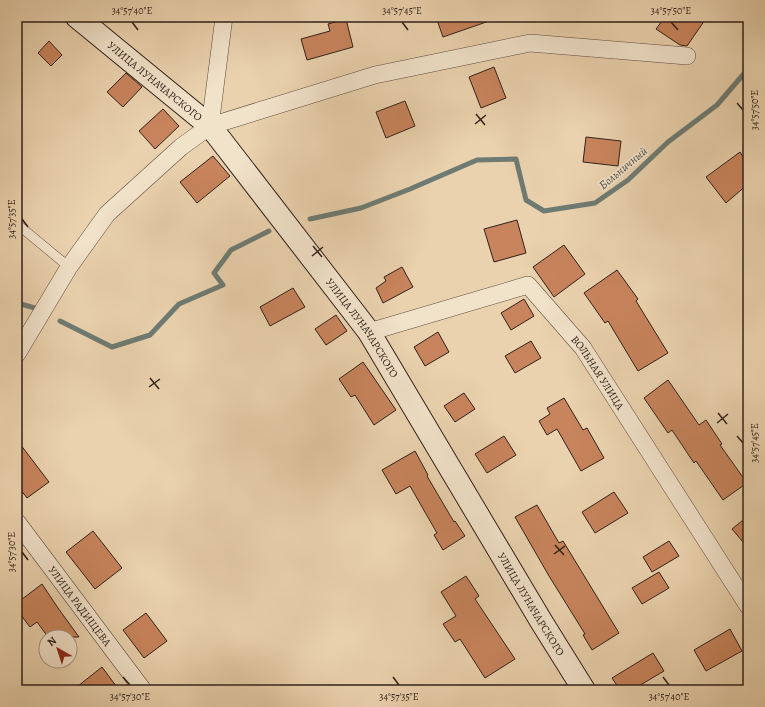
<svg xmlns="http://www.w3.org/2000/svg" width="765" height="707" font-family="Alegreya,serif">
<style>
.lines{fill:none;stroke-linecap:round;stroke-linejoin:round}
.stream{stroke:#6e7b73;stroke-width:5}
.building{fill:#c8845c;stroke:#30201a}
.lane-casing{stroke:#5e4c3f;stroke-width:10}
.street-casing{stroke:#5e4c3f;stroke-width:18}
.secondary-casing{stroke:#30201a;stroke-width:24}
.lane{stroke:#f1e2ca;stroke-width:9}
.street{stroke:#f1e2ca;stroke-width:17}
.secondary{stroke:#f1e2ca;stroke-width:22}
.ticks{fill:none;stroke:#30201a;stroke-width:1.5}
.labels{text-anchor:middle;stroke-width:3;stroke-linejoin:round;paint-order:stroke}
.street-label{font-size:11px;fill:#30201a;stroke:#f1e2ca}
.water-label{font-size:12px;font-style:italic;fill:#4f4d46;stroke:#f1e2ca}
.neatline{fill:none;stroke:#30201a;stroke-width:1.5}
.ticks-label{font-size:10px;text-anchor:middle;fill:#30201a}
</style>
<rect width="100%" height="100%" fill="#ead2ae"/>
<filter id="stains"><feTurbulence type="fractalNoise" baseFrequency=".005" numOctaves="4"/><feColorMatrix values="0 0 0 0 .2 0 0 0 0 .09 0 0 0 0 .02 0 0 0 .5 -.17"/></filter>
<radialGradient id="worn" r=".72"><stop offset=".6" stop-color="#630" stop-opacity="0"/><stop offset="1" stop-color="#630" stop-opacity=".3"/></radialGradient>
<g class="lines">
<!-- stream -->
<path class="stream" d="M310,219L361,208L410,189L477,160L516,159L526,200L544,211L595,203L628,180L668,142L717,105L748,69
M17,303L35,308
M60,321L112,347L150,335L179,304L223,285L214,273L231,250L269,231"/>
</g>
<!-- building -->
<path class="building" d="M436,17H495V19L443,37Z
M665,17H707L687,46L680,45L656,29Z
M346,19L353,47L307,60L301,39L330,31L328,24Z
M49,41L62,55L51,66L38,53Z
M494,67L506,98L481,108L469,77Z
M126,73L142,87L123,107L107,92Z
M405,101L415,126L386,138L376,112Z
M163,109L179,126L155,149L139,131Z
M586,137L621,141L618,166L583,162Z
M740,152L748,165V184L726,203L706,177Z
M213,156L230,176L197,203L180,182Z
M517,220L526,253L494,262L484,229Z
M564,245L585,274L554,297L533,267Z
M402,267L413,287L383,303L376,288L386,281L384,277Z
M617,270L638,299L636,301L668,353L638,371L608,321L605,323L584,293Z
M293,288L305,307L270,326L260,307Z
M524,299L534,316L511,330L501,313Z
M336,315L347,331L326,345L315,329Z
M438,332L449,352L425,366L414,347Z
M531,341L541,358L515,373L505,356Z
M363,362L396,410L374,425L355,395L351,397L339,379Z
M668,380L699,425L706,420L722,444L720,445L747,483L723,500L696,461L694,463L672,430L668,433L644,398Z
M464,393L475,409L455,422L444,406Z
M564,398L583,430L587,428L604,458L581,471L557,429L547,435L539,421L550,414L547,408Z
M504,436L516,455L487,473L475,454Z
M17,440L49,482L27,498L17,485Z
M415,451L428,475L427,476L454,522L455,521L465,536L443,550L434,535L437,533L410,486L396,494L382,470Z
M614,492L628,513L595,533L582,512Z
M537,505L559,543L563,541L619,633L592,650L583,635L585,634L549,576L515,517Z
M748,516V548L732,529Z
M93,531L122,568L95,589L66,552Z
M669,541L679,556L652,572L643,557Z
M659,572L669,588L642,604L632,588Z
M466,576L479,596L475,599L515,659L485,678L460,639L455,642L443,624L456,616L441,592Z
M42,584L58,608L79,637H48L37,622L30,627L17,610V603Z
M146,613L167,641L144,658L123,630Z
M730,629L742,651L706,671L694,650Z
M653,653L664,671L632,690H620L612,678Z
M102,667L119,690H73Z"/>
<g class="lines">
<!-- lane casing -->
<g class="lane-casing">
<path id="lane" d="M17,224L69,267"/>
</g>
<!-- street casing -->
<g class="street-casing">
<g id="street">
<path d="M210,126L224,17"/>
<path id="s1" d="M369,332L528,285L583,348L748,606"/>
<path d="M17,354L69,267L107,214L181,147L210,126L375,75L530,43L687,56"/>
<path id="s2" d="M17,522L143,690"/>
</g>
</g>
<!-- secondary casing -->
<g class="secondary-casing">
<g id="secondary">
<path id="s3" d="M77,17L210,126L369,332L541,621L584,690"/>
</g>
</g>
<!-- lane -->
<use href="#lane" class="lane"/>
<!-- street -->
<use href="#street" class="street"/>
<!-- secondary -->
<use href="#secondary" class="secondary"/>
</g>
<!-- ticks -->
<path class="ticks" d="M132,22L138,30M402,22L408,30M671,22L678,30M737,103L743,110M476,114L485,125M475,124L486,115M22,219L28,227M313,246L322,257M312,256L323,247M150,378L159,389M149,387L160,379M718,413L727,424M717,423L728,414M737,436L743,443M555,545L564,555M22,552L28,560M554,554L565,546M123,677L130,685M393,677L399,685M663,677L669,685"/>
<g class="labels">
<!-- street labels -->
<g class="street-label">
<text dy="4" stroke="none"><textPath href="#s3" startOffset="101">УЛИЦА ЛУНАЧАРСКОГО</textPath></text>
<text dy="4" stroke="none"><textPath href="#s3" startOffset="425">УЛИЦА ЛУНАЧАРСКОГО</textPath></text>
<text dy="4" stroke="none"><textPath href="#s1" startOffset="278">ВОЛЬНАЯ УЛИЦА</textPath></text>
<text dy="4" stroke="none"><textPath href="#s3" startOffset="749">УЛИЦА ЛУНАЧАРСКОГО</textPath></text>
<text dy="4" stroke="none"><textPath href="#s2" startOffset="105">УЛИЦА РАДИЩЕВА</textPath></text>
</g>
<!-- water labels -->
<g class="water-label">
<text transform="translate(623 168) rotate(-40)" y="4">Больничный</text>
</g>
</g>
<!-- margin -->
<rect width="765" height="707" fill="none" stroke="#ead2ae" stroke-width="44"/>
<!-- north arrow -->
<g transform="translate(58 649) rotate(321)"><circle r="19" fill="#f1e2ca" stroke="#a49484"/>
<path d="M0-3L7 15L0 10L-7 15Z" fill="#8f2418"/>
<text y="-6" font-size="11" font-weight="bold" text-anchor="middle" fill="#30201a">N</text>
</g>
<rect x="22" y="22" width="721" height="663" class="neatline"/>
<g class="ticks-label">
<text x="132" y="14">34°57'40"E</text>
<text x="402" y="14">34°57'45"E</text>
<text x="671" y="14">34°57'50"E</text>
<text transform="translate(754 110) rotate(-90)" y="4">34°57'50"E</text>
<text transform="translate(11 219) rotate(-90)" y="4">34°57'35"E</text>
<text transform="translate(754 443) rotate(-90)" y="4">34°57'45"E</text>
<text transform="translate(11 552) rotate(-90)" y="4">34°57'30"E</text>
<text x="130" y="700">34°57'30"E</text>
<text x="399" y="700">34°57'35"E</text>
<text x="669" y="700">34°57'40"E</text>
</g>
<rect width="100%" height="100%" filter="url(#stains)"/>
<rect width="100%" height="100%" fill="url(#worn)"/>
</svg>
